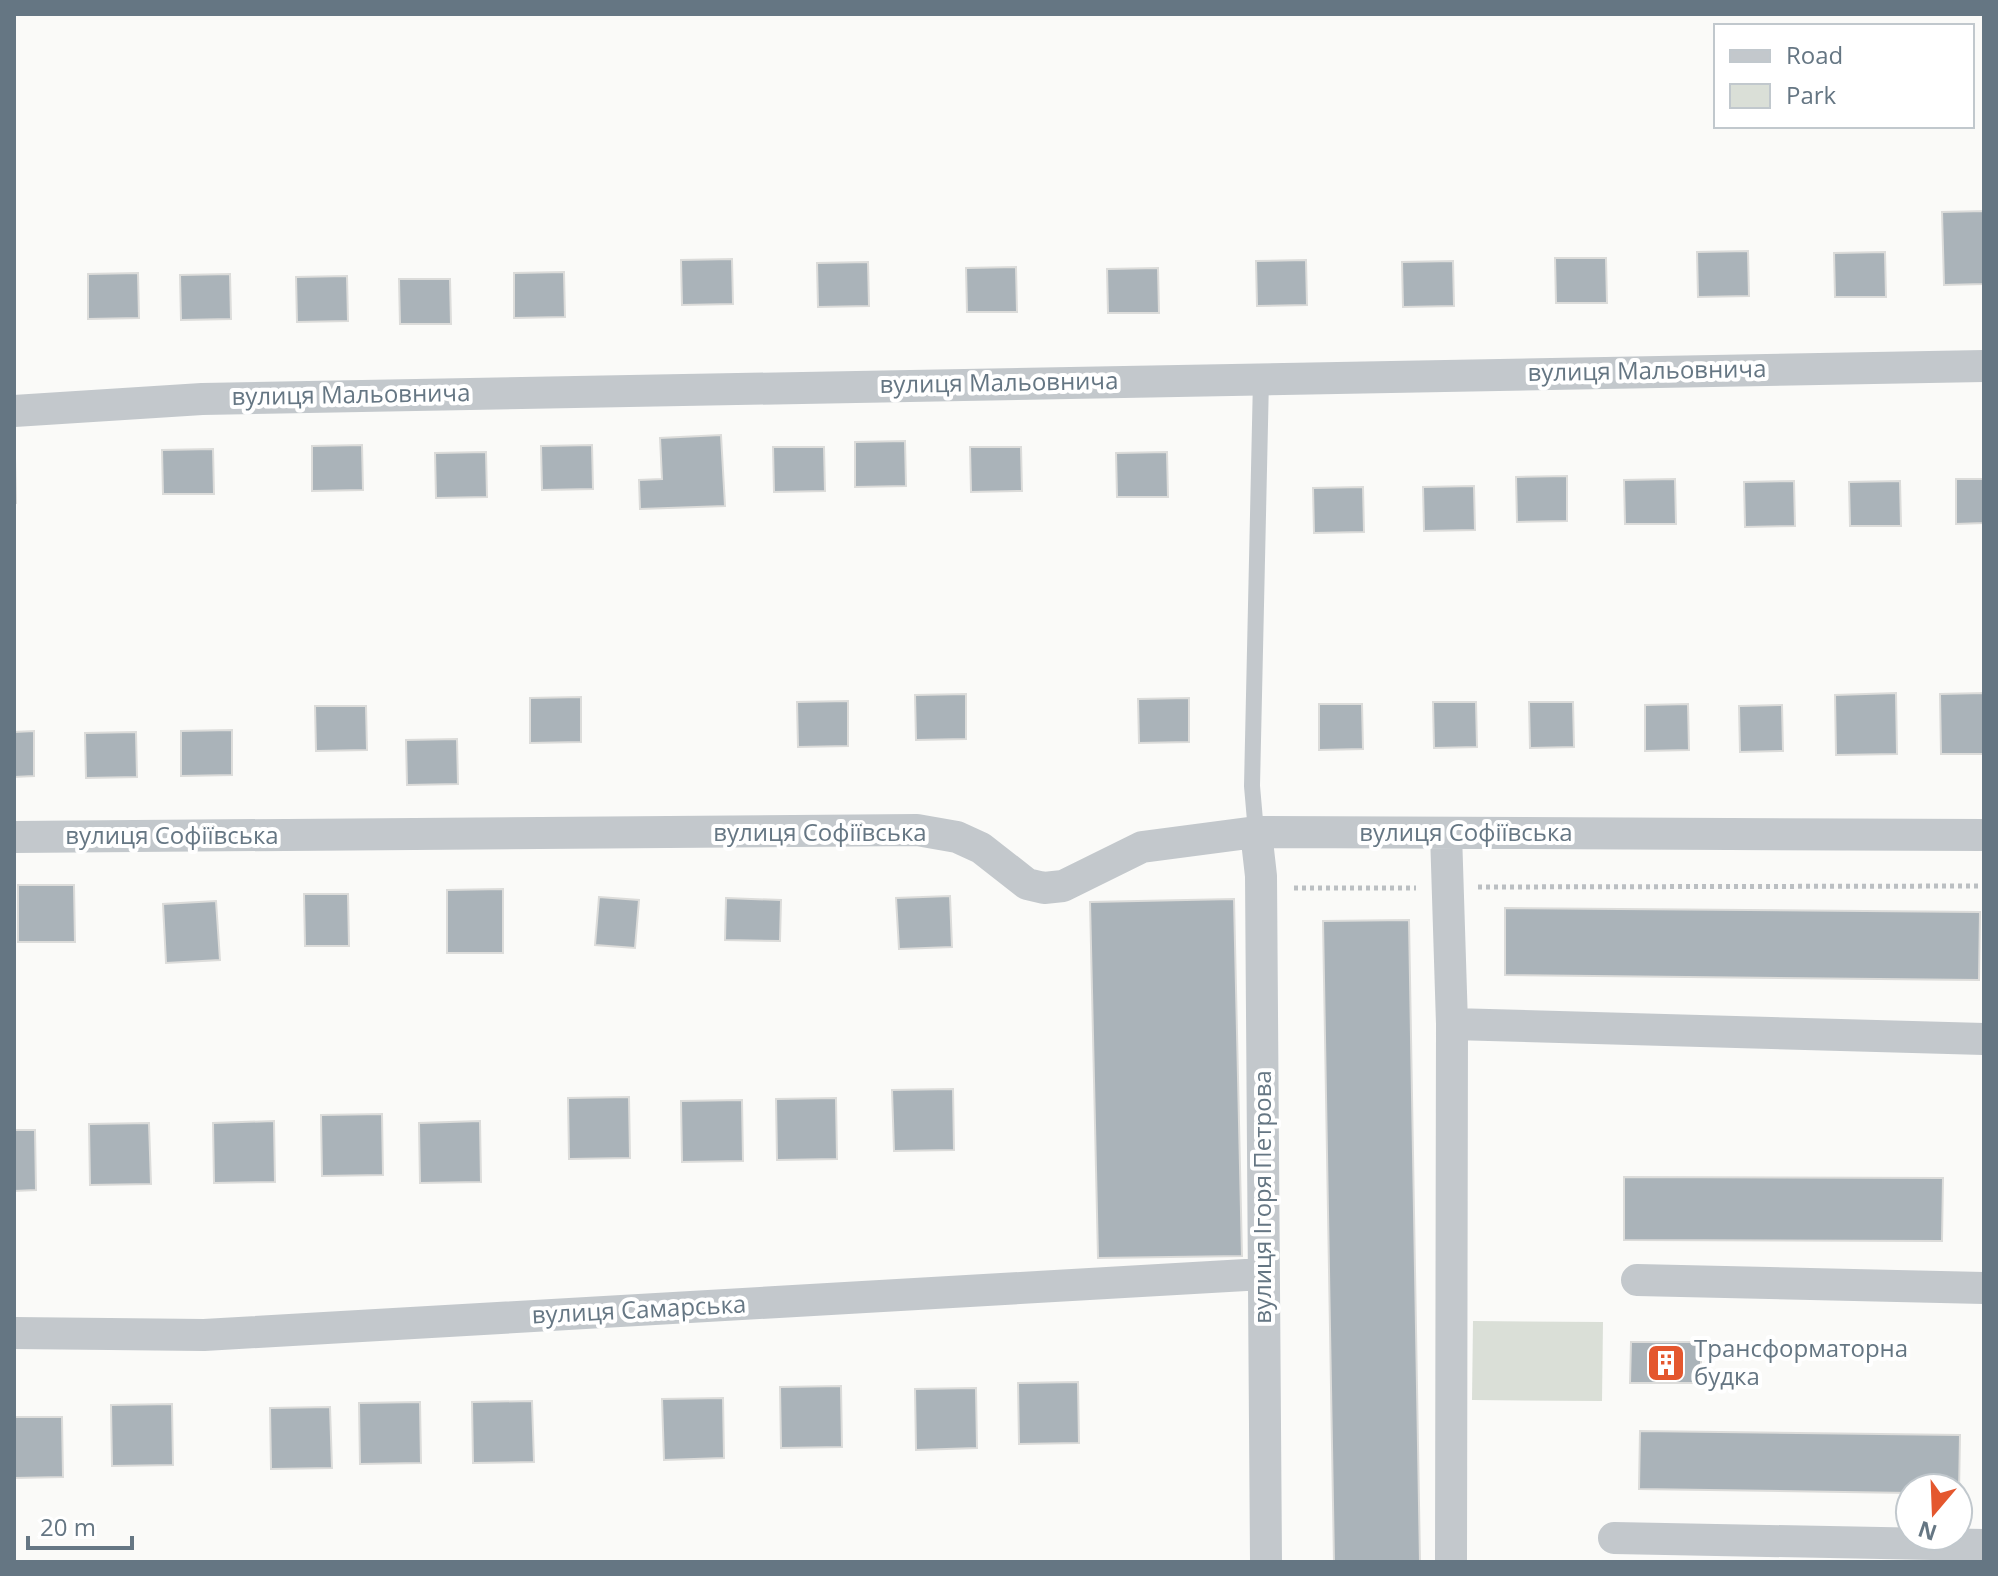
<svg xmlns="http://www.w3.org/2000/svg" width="1998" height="1576" font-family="'Open Sans',sans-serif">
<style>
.green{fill:#dadfd7}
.building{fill:#aab3b9;stroke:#dcdcda;stroke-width:2}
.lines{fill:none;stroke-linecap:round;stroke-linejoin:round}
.path{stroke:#bbbfc2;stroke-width:5;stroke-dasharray:4 4;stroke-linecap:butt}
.service{stroke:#c3c8cc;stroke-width:16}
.minor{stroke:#c3c8cc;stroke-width:32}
.labels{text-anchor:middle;stroke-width:8;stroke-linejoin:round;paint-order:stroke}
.street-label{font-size:24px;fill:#657683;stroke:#fff}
.poi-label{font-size:24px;fill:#657683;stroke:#fff;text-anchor:start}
</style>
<rect width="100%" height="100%" fill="#fafaf8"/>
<!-- green -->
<path class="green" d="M1473,1321L1603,1322L1602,1401L1472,1400Z"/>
<!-- building -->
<path class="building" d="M1984,211V284L1944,285L1942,212Z
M1748,251L1749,296L1698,297L1697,252Z
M1885,252L1886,297H1835L1834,253Z
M1555,258H1606L1607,303H1556Z
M732,259L733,304L682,305L681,260Z
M1306,260L1307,305L1257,306L1256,261Z
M1453,261L1454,306L1403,307L1402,262Z
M868,262L869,306L818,307L817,263Z
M1016,267L1017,312H967L966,268Z
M1158,268L1159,313H1108L1107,269Z
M564,272L565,317L514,318V273Z
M138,273L139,318L88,319V274Z
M230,274L231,319L181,320L180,275Z
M347,276L348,321L297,322L296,277Z
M399,279H450L451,324H400Z
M721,435L725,506L640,509L639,480L662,479L660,438Z
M905,441L906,486L855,487V442Z
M362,445L363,490L312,491V446Z
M592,445L593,489L542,490L541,446Z
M773,447H824L825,491L774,492Z
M970,447H1021L1022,491L971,492Z
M213,449L214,494H163L162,450Z
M486,452L487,497L436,498L435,453Z
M1167,452L1168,497H1117L1116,453Z
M14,458H15L16,503H14Z
M1567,476V521L1517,522L1516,477Z
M1675,479L1676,524H1625L1624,480Z
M1956,479H1984V523L1956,524Z
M1794,481L1795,526L1745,527L1744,482Z
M1900,481L1901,526H1850L1849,482Z
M1474,486L1475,530L1424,531L1423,487Z
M1363,487L1364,532L1314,533L1313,488Z
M1896,693L1897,754L1836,755L1835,695Z
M1984,693V754H1941L1940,694Z
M966,694V739L916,740L915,695Z
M581,697V742L530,743V698Z
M1189,698V742L1139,743L1138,699Z
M848,701V746L798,747L797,702Z
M1433,702H1476L1477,747L1434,748Z
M1529,702H1573L1574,747L1530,748Z
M1319,704H1362L1363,749L1319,750Z
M1688,704L1689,750L1645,751V705Z
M1782,705L1783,751L1740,752L1739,706Z
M315,706H366L367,750L316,751Z
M232,730V775L181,776V731Z
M34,731V776L14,777V732Z
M136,732L137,777L86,778L85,733Z
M457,739L458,784L407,785L406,740Z
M18,885H74L75,942H18Z
M503,889V953H447V890Z
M304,894H348L349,946H305Z
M950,896L952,947L899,949L896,898Z
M599,897L639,900L635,948L595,945Z
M726,898L781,900L780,941L725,940Z
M1234,899L1242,1256L1098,1258L1090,902Z
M216,901L220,960L166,963L163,904Z
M1505,908L1980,912L1979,980L1505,975Z
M1409,920L1420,1562H1334L1323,921Z
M953,1089L954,1150L894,1151L892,1090Z
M629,1097L630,1158L569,1159L568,1098Z
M836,1098L837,1159L777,1160L776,1099Z
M742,1100L743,1161L682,1162L681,1101Z
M382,1114L383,1175L322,1176L321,1115Z
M274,1121L275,1182L214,1183L213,1123Z
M480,1121L481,1182L420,1183L419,1123Z
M149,1123L151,1184L90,1185L89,1124Z
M14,1130H35L36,1190L14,1191Z
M1624,1177L1943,1178L1942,1241L1624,1240Z
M1631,1342H1701V1383H1630Z
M1078,1382L1079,1443L1019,1444L1018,1383Z
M841,1386L842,1447L781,1448L780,1387Z
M976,1388L977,1448L916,1450L915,1389Z
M723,1398L724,1458L664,1460L662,1399Z
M532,1401L534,1462L473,1463L472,1402Z
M420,1402L421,1463L360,1464L359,1403Z
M172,1404L173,1465L112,1466L111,1405Z
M330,1407L332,1468L271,1469L270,1408Z
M14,1417H62L63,1477L14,1478Z
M1640,1431L1960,1435L1959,1493L1958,1488H1910V1493L1639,1489Z"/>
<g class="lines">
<!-- path -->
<path class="path" d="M1478,887L1984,886
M1294,888H1416"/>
<!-- service -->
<path class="service" d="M1256,832L1252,786L1261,379"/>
<!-- minor -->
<path class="minor" d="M14,411L202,399L1984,366
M1256,832L1261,876L1266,1562
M1446,833L1452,1024
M14,837L917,830L957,837L981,848L1027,884L1044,888L1063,886L1142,847L1256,832L1984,835
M1637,1280L1984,1288
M14,1333L204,1335L1263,1274
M1614,1538L1984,1545
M1451,1562L1452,1024L1984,1039"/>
</g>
<!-- icons -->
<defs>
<g id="building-square" transform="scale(2)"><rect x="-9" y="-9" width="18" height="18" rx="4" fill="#e4572e" stroke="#fff"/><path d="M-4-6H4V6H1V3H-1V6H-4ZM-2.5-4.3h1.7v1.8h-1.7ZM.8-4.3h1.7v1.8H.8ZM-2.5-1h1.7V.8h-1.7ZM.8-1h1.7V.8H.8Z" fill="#fff"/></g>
</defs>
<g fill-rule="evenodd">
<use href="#building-square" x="1666" y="1363"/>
</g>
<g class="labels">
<!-- street labels -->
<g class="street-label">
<text transform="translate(1647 371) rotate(-1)" y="8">вулиця Мальовнича</text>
<text transform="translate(999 383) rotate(-1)" y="8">вулиця Мальовнича</text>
<text transform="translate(351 395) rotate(-1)" y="8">вулиця Мальовнича</text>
<text x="820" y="841">вулиця Софіївська</text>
<text x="1466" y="841">вулиця Софіївська</text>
<text x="172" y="844">вулиця Софіївська</text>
<text transform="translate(1263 1197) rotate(-90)" y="8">вулиця Ігоря Петрова</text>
<text transform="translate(639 1310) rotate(-3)" y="8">вулиця Самарська</text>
</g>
<!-- poi labels -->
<g class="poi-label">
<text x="1694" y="1357">Трансформаторна<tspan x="1694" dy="28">будка</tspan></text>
</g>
</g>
<!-- border -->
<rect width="1998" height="1576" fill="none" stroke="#657683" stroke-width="32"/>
<!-- legend -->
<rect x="1714" y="24" width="260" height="104" fill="#ffffff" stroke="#c1c8cd" stroke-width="2"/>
<rect x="1730" y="50" width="40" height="12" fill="#c3c8cc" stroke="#c1c8cd" stroke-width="2"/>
<text x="1786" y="64" font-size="24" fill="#657683">Road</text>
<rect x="1730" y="84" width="40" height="24" fill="#dadfd7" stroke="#c1c8cd" stroke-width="2"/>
<text x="1786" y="104" font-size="24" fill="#657683">Park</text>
<!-- north arrow -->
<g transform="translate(1934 1512) rotate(199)"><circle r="38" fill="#ffffff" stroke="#c1c8cd" stroke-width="2"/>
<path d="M0-6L14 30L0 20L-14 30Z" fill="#e4572e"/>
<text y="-12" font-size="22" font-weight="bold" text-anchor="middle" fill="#657683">N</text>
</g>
<!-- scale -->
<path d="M28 1536v12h104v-12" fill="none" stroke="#657683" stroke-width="4"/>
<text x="40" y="1536" font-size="24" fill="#657683" stroke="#ffffff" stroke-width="6" paint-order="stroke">20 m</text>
</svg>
